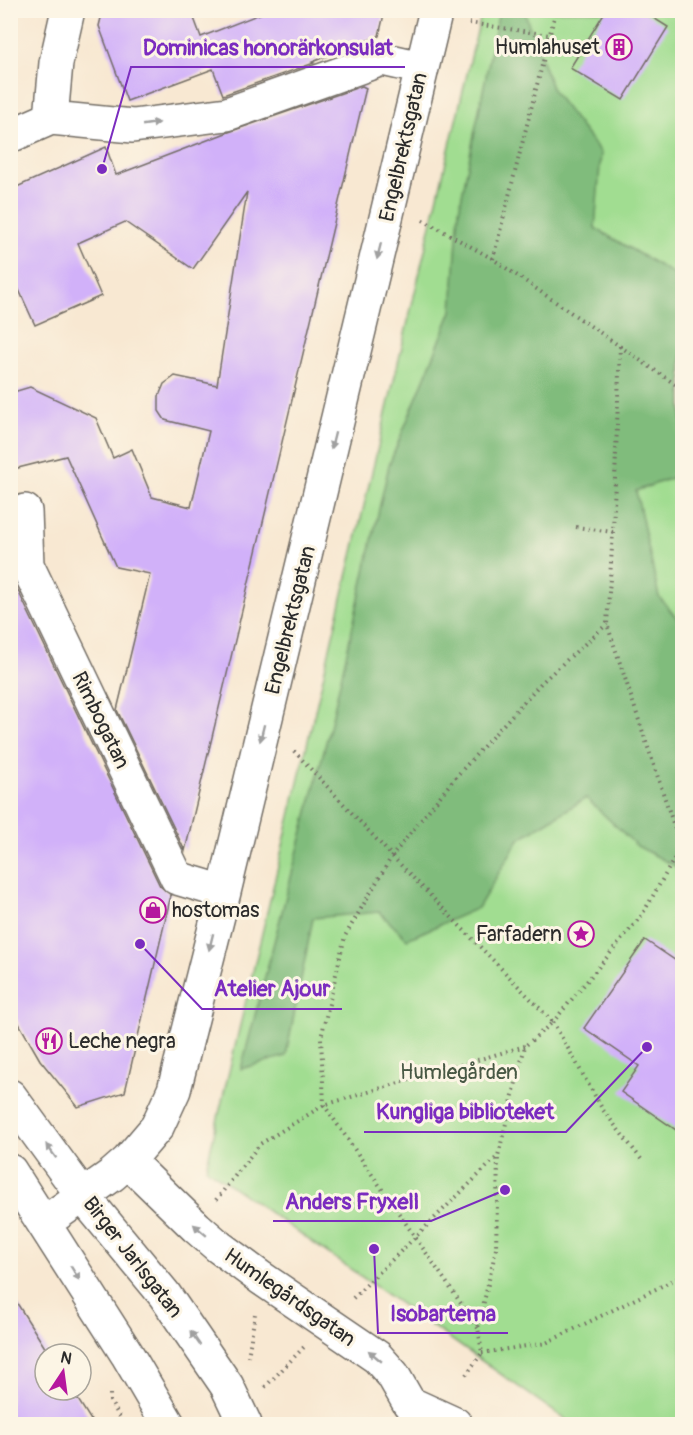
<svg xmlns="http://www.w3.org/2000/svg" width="693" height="1435" font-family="Pangolin,sans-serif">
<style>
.green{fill:#a1dd91;stroke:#66845e;stroke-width:1.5}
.forest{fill:#80bc7b;stroke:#567453;stroke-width:1.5}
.building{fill:#d1b1f9}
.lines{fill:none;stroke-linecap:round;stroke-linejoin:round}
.minor-casing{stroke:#736d65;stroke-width:36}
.path{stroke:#736d65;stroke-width:4;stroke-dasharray:1.5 4.5;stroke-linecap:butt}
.minor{stroke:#fff;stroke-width:33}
.oneway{fill:#a0a0a0}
.labels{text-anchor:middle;stroke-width:6;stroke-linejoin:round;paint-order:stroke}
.poi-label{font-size:21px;fill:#2b2b2b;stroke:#fcf5e5;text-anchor:end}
.street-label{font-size:21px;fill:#2b2b2b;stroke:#fcf5e5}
.park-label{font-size:21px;fill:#485844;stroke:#fcf5e5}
.leader{fill:none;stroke:#7b2cbf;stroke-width:2}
.callout-dot{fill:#7b2cbf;stroke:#fcf5e5;stroke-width:2}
.callout-label{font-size:22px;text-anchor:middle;font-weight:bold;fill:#7b2cbf;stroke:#fcf5e5;stroke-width:6;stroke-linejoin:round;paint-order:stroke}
</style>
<rect width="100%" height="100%" fill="#fcf5e5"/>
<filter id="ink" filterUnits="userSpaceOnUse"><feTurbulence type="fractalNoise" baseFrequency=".0167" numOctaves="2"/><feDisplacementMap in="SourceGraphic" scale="12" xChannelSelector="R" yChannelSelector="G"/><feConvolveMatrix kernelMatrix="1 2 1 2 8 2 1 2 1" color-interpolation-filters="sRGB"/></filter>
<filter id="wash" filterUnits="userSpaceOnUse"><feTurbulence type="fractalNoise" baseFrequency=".008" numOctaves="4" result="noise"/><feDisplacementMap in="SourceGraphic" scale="24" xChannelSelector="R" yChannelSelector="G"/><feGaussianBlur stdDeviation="1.35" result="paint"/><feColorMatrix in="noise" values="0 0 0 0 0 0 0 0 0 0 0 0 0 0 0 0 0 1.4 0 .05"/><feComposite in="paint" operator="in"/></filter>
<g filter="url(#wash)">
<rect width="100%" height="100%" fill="#f8e8d2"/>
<!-- green -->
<path class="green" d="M482,11H682V1424H572L206,1168Z"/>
<!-- forest -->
<path class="forest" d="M499,11H524L553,91L601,153L595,228L682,279V487L674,477L636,491L659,597L682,624V870L637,846L586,798L519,839L478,908L407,939L379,912L313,918L286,1056L241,1069L330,727L389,465L452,311L459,210Z"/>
<g id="blocks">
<!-- building -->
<path class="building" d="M103,10H191L201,37L270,10H385L379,36L312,62L314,63L223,95L213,69L127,101L99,26Z
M606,10H641L668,27L623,100L570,68Z
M362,86L366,88L185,851L117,710L150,574L116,567L66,456L10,470V393L30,387L96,418L113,458L132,449L152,497L191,507L209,431L165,420L159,411V396L164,384L175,376L217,385L247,192L193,269L125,222L78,243L101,296L35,325L10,270V190L106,147L116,175L226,133Z
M10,574L160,886L171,895L125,1092L78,1107L40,1060L14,1015L10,1005Z
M645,940L682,965V1134L621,1092L639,1066L584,1028Z
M10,1292L49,1354H45V1390H72L94,1425H10Z"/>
</g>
</g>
<g filter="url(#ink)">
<use href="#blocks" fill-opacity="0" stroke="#736d65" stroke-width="1.5"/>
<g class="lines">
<!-- minor casing -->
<g class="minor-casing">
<path id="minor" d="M51,118L133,126L227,114L382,59L422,68
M10,136L51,118L56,63L68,10
M25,511L27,565L177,878L224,892
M10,1096L83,1196L164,1294L227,1386L245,1424
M128,1161L196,1227L219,1247L261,1278L377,1357L393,1375L409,1403L455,1424
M10,1171L127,1354L168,1424
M44,1223L112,1175L128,1161L157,1127L174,1090L224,892L436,10"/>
</g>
<!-- path -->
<path class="path" d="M469,23L549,35
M423,220L493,259L682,389
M493,259L556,10
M620,346L613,532L607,624L681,847H682
M576,527L613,532
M294,751L392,856L553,1022L525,1046L498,1156L496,1249L478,1328L482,1353L466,1375
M641,1159L603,1110L553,1022L642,915L681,847
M216,1200L260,1144L324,1105L525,1046
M353,1298L497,1157
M478,1328L324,1105L321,1038L345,936L392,856L454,779L541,683L607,624
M482,1353L546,1343L682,1276
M248,1357L255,1314
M265,1387L304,1347
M110,1394V1401L124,1424"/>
<!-- minor -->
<use href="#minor" class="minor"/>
</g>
<!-- one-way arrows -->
<defs><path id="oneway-solid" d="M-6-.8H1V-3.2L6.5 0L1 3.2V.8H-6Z" transform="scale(1.5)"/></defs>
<g class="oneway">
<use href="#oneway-solid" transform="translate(151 124) rotate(-8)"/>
<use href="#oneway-solid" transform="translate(379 251) rotate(104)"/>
<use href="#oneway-solid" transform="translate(333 441) rotate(104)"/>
<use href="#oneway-solid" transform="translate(262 733) rotate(104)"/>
<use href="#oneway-solid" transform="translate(211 942) rotate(104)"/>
<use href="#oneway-solid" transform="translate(51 1151) rotate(-126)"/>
<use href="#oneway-solid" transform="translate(200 1230) rotate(-139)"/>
<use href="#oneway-solid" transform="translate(75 1273) rotate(58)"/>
<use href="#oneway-solid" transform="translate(195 1338) rotate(-125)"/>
<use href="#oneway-solid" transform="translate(375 1356) rotate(-140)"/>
</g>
</g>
<!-- icons -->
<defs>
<g id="building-ring" transform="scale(1.35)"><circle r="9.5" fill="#fcf5e5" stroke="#b5179e" stroke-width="1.5"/><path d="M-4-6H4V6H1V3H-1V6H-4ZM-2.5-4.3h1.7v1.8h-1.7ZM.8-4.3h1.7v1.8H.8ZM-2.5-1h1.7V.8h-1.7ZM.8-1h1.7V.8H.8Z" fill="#b5179e"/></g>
<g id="shop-ring" transform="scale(1.35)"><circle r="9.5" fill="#fcf5e5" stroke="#b5179e" stroke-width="1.5"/><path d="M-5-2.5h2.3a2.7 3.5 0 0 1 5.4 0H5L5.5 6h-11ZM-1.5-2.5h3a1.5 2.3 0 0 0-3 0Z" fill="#b5179e"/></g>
<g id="sight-ring" transform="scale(1.35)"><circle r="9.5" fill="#fcf5e5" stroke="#b5179e" stroke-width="1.5"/><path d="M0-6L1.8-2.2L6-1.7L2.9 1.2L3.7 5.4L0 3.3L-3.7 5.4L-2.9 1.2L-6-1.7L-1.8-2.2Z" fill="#b5179e"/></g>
<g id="restaurant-ring" transform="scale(1.35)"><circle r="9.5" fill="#fcf5e5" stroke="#b5179e" stroke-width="1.5"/><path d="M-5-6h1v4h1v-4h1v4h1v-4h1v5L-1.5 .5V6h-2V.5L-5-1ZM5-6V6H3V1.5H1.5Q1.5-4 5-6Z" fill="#b5179e"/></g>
</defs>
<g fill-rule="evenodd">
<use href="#building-ring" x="619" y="47"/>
<use href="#shop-ring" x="153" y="910"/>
<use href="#sight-ring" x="581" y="934"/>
<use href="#restaurant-ring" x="49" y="1041"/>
</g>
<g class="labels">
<!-- poi labels -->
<g class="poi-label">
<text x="600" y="54">Humlahuset</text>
<text x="172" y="917" text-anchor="start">hostomas</text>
<text x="562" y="941">Farfadern</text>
<text x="68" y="1048" text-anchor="start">Leche negra</text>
</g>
<!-- street labels -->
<g class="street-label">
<text transform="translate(403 147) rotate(-77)" y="7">Engelbrektsgatan</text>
<text transform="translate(290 620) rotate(-76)" y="7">Engelbrektsgatan</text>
<text transform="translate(101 720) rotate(64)" y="7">Rimbogatan</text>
<text transform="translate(133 1257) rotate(52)" y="7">Birger Jarlsgatan</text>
<text transform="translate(290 1297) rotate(35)" y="7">Humlegårdsgatan</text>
</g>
<!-- park labels -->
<g class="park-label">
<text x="459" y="1079">Humlegården</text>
</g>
</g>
<!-- callouts -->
<path class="leader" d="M102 169L131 67H405M140 944L202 1009H342M647 1047L566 1132H364M505 1190L431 1221H273M374 1249L378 1333H508"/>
<g class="callout-dot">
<circle cx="102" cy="169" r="6"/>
<circle cx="140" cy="944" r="6"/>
<circle cx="647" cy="1047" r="6"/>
<circle cx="505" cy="1190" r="6"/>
<circle cx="374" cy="1249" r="6"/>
</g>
<g class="callout-label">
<text x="268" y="55">Dominicas honorärkonsulat</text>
<text x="272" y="996">Atelier Ajour</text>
<text x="465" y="1119">Kungliga biblioteket</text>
<text x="352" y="1209">Anders Fryxell</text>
<text x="443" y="1321">Isobartema</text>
</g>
<!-- margin -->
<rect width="693" height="1435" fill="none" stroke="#fcf5e5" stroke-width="36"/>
<!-- north arrow -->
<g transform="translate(63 1372) rotate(13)"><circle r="28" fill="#fcf5e5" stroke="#a8a49b" stroke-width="1.5"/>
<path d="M0-4.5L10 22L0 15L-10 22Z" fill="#b5179e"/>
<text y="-9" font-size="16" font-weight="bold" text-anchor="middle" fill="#2b2b2b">N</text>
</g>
</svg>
